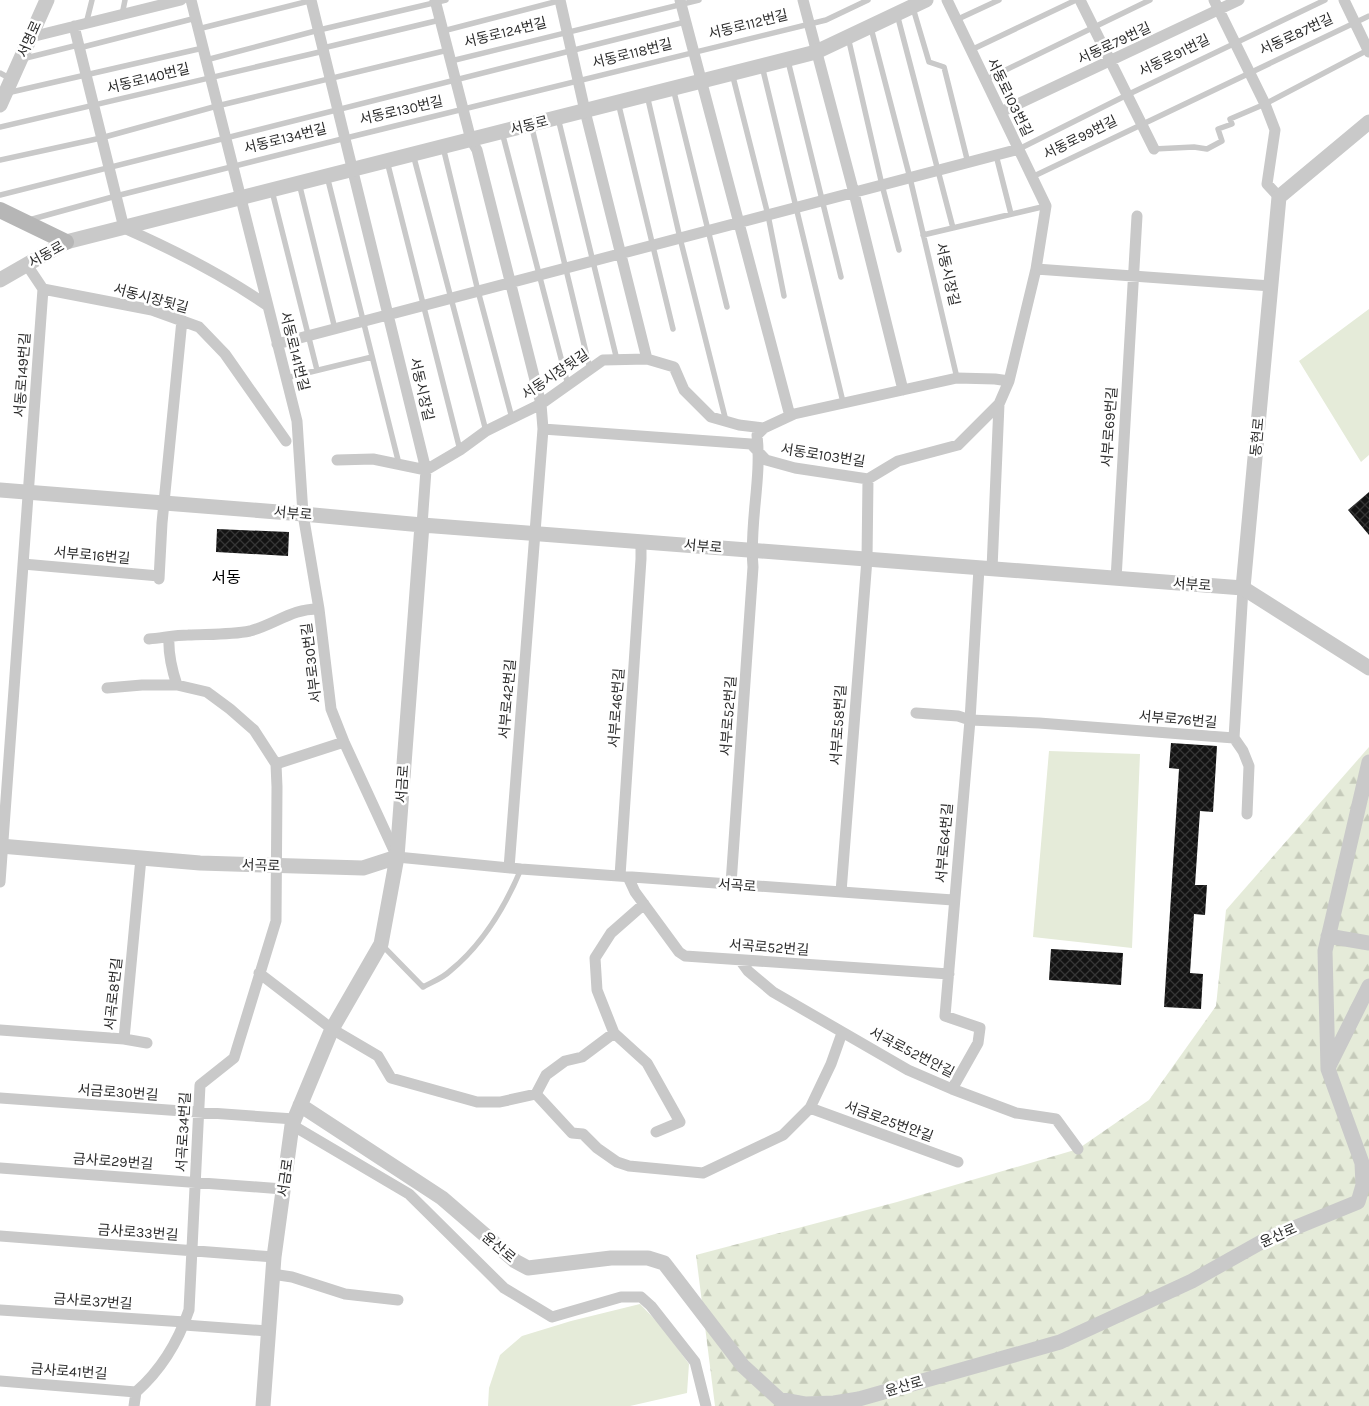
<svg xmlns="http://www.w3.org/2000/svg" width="1369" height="1406" font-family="Karla,'Noto Sans KR',sans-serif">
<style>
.grass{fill:#e5ebd9}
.forest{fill:url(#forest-firs)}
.building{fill:url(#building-cross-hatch)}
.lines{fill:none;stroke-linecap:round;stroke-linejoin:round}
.service{stroke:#c9c9c9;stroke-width:5.5}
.minor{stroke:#c9c9c9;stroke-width:11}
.tertiary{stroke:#c9c9c9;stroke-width:15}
.secondary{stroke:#b6b6b6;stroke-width:16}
.labels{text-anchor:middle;stroke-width:5;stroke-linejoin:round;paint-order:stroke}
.street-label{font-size:14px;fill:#2c2c2c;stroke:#fff}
.quarter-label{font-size:16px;fill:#000;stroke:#fff}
</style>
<defs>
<pattern id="forest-firs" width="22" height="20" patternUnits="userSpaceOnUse" patternTransform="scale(1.25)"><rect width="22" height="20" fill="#e5ebd9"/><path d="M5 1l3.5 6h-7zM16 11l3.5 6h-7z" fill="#c5caba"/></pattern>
<pattern id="building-cross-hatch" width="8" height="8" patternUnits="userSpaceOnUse" patternTransform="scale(1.25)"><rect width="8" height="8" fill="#131313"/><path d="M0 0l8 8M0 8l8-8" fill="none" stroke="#363636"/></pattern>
</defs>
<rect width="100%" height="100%" fill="#fff"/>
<!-- grass -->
<path class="grass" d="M1369,309V455L1361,462L1299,361Z
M1049,751L1140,754L1132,948L1033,937Z
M640,1304L663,1328L689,1364L687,1393L630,1406H488L489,1388L500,1355L522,1336L571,1321Z"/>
<!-- forest -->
<path class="forest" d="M1369,747V1406H715L696,1255L897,1202L1078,1149L1149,1100L1216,1006L1226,910Z"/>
<!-- building -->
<path class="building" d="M1369,492V535L1348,510Z
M217,529L289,532L288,556L216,552Z
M1171,743L1217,746L1213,812L1200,811L1195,885H1207L1205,915L1194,914L1190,973L1203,974L1201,1009L1164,1007L1179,769L1169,768Z
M1051,949L1123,953L1121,985L1049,980Z"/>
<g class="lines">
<!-- service -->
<path class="service" d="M913,8L929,62L944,67L968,163
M897,14L953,228
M122,15L125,0
M956,20L999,0
M86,24L92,0
M871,28L910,178L957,378
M198,29L313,0
M443,31L562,0
M848,37L882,185L899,250
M79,48L196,18
M323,48L440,20
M971,50L1076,0
M22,59L78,45
M206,60L319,30L446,0
M451,61L699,0
M788,61L841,277
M762,66L843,402
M0,73L11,79
M732,73L768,215L784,296
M985,80L1150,0
M673,88L727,307
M7,93L203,48
M647,95L680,238L726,421
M618,102L673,329
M558,118L617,360
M531,124L590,369
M0,127L324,51
M502,132L568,385
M443,147L478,291L512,418
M1019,149L1127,95L1325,0
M1154,149L1194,147L1207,149L1222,141L1218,129L1232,124L1230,119L1265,104L1368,50
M413,154L486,431
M996,155L1011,214
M0,160L101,138L217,106L448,50
M387,161L460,450
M327,176L399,464
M1032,177L1369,16
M299,183L335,329
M272,191L317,370
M0,195L685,22
M29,220L116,196L346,138L826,20L868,0
M923,235L1046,206
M286,378L372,357
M381,944L423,987C432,982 443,978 450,971C482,945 505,907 521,869"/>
<!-- minor -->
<path class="minor" d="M191,0L297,421L303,514L319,609L331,709L344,742L397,857L521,869L953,900
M311,0L426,470L422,525
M435,0L471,140L477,150L541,404L543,429L509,868
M560,0L585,111L647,359
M680,0L790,416
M803,0L854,193L903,390
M1080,0L1154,149
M1214,0L1265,104L1275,130L1267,184L1279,197
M1344,0L1369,52
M74,26L124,228C174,250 222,274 268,306
M31,37L181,0
M1001,112L1239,0
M1036,269L1271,286
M43,289L152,310L199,327L225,354L286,441
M277,344L1019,149
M543,429L751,444L766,460L795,468L868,479L898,461L958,445L999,404L1009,381L1036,269L1046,206L947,0
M337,460L373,459L426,470L460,450L486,431L541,404L603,360L647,359L674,367L684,390L711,417L739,425L764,428L794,414L957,378L995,379L1009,381
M23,564L159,576
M992,569L999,404
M159,579L162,523L182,320
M1116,579L1137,216
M169,637C168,653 172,670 177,685
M149,639C162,638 175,635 188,635C208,634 230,635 250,631C274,625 293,608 319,609
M107,688L142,685H177L207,692L230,709L254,730L276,764L277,787L276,921L234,1058L200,1085L189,1310C178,1342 161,1370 136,1392L134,1406
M916,713L958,716L970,720L1039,723L1234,738
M1234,738L1243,588
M1234,738L1243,751L1249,766L1247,814
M276,764L344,742
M620,876L641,559V541
M628,877L635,892L679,952L685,956L949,974
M0,882L43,289L27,265
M731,884L753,567C749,523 762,479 757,435L764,428
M841,892L867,559L868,479
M740,960L748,971L773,992L908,1070L952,1089L1016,1113L1056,1119L1078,1149
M259,973L332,1029L378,1056L391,1078L477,1102H500L536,1094L546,1075L565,1061L582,1057L614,1033L647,1063L680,1122L656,1132
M0,1030L124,1039L141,858
M614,1033L597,990L595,958L611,933L644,904
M124,1039L147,1043
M952,1089L978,1043L980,1028L945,1016L970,720L979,568
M536,1094L572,1133L583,1134L597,1148L617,1162L629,1166L703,1173L783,1135L810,1108L831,1064L842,1033
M0,1098L294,1119
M810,1108L958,1162
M292,1125L409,1194L504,1288L552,1317L621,1297H641L651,1306L695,1362L706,1406
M0,1168L283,1189
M0,1236L274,1257
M272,1274L292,1277L345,1294L398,1300
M0,1310L185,1322
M184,1325L268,1331
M0,1381L136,1392"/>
<!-- tertiary -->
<path class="tertiary" d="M0,105L47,0
M0,280L66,242L816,52L926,0
M0,490L303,514L422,525L1243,588L1369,668
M1243,588L1279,197L1369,122
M0,846L200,863L363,868L397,857
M1328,936L1369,943
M1329,1066L1369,986
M300,1105L442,1198L515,1261L528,1268L611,1258H648L664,1263L743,1366L779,1399L806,1404L834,1403L859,1399L1060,1342L1192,1281L1265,1240L1358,1202L1363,1185L1362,1163L1328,1069L1325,951L1369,762
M263,1406L274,1257L292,1125L332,1029L381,944L397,857L422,525"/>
<!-- secondary -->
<path class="secondary" d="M0,210L66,242"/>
</g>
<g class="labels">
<!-- street labels -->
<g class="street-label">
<text transform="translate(748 24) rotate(-14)" y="5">서동로112번길</text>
<text transform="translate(505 32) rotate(-14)" y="5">서동로124번길</text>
<text transform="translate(1296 34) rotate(-25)" y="5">서동로87번길</text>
<text transform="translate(29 39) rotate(-66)" y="5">서명로</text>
<text transform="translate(1114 43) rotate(-25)" y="5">서동로79번길</text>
<text transform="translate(632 53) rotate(-14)" y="5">서동로118번길</text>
<text transform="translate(1174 55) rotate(-26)" y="5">서동로91번길</text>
<text transform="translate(148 78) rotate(-14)" y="5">서동로140번길</text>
<text transform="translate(1010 97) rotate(64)" y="5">서동로103번길</text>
<text transform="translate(401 110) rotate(-13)" y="5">서동로130번길</text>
<text transform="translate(529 125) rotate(-14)" y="5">서동로</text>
<text transform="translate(1080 137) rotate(-26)" y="5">서동로99번길</text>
<text transform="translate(285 138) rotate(-14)" y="5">서동로134번길</text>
<text transform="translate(46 254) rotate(-29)" y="5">서동로</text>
<text transform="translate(948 274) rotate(77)" y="5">서동시장길</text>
<text transform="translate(151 298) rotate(15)" y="5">서동시장뒷길</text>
<text transform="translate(295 351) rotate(76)" y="5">서동로141번길</text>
<text transform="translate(555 374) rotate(-34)" y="5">서동시장뒷길</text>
<text transform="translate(22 375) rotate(-86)" y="5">서동로149번길</text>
<text transform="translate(422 389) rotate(77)" y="5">서동시장길</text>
<text transform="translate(1109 427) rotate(-86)" y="5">서부로69번길</text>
<text transform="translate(1257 437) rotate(-85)" y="5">동현로</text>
<text transform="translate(823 455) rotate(9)" y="5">서동로103번길</text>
<text transform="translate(293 513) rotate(5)" y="5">서부로</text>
<text transform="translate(703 546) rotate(5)" y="5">서부로</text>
<text transform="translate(92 555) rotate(5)" y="5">서부로16번길</text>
<text transform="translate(1192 584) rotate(4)" y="5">서부로</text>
<text transform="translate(311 663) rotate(-97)" y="5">서부로30번길</text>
<text transform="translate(507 699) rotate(-85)" y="5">서부로42번길</text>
<text transform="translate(616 708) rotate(-86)" y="5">서부로46번길</text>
<text transform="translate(728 716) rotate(-86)" y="5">서부로52번길</text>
<text transform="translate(1178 719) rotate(5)" y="5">서부로76번길</text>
<text transform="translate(838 725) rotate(-86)" y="5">서부로58번길</text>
<text transform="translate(402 784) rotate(-86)" y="5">서금로</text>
<text transform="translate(944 843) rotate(-85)" y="5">서부로64번길</text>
<text transform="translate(261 865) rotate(2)" y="5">서곡로</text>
<text transform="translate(737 885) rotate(4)" y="5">서곡로</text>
<text transform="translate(769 947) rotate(4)" y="5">서곡로52번길</text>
<text transform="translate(113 994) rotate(-84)" y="5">서곡로8번길</text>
<text transform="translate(912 1052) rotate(27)" y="5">서곡로52번안길</text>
<text transform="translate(118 1092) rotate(4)" y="5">서금로30번길</text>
<text transform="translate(889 1121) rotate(20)" y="5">서금로25번안길</text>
<text transform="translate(183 1132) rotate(-87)" y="5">서곡로34번길</text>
<text transform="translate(113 1161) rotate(4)" y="5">금사로29번길</text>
<text transform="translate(285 1178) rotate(-82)" y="5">서금로</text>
<text transform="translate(138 1232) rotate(4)" y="5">금사로33번길</text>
<text transform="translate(1278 1235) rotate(-24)" y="5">윤산로</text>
<text transform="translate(499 1247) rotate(40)" y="5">윤산로</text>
<text transform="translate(93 1301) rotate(4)" y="5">금사로37번길</text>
<text transform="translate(69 1371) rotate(4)" y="5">금사로41번길</text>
<text transform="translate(904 1386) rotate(-16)" y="5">윤산로</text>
</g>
<!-- quarter labels -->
<g class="quarter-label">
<text x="226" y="583">서동</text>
</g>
</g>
</svg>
